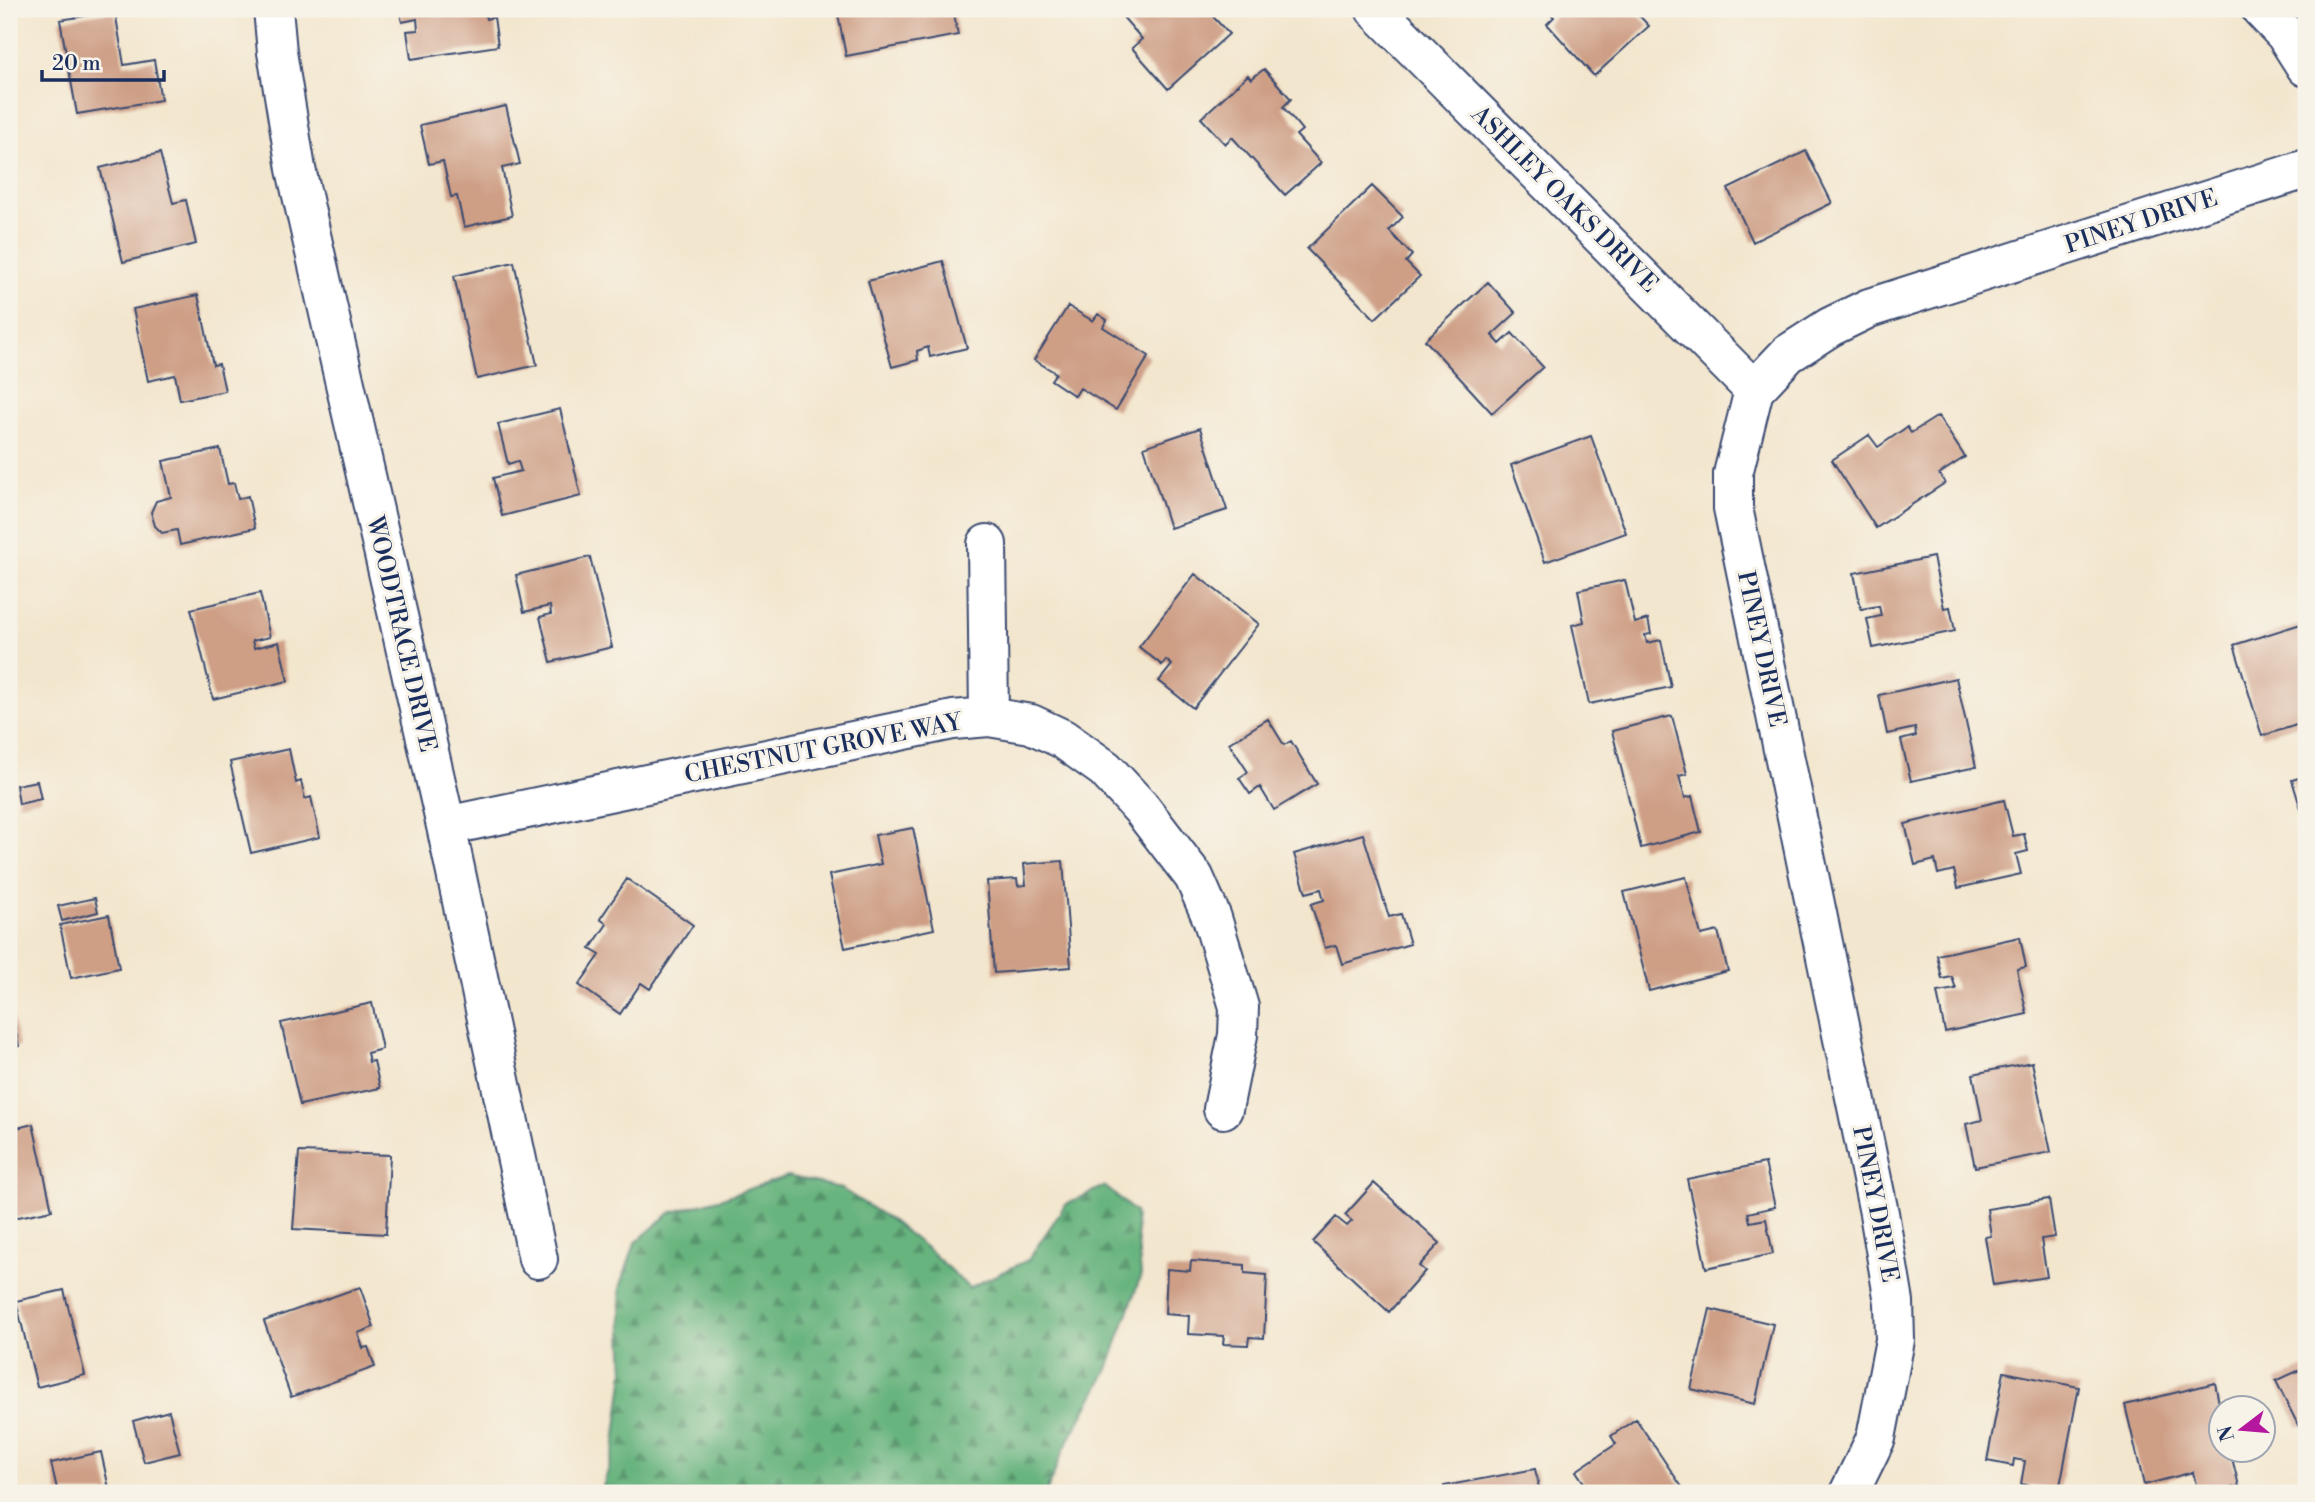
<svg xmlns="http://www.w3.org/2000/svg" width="2315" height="1502" font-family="'Libre Bodoni',serif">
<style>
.forest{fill:url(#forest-firs);stroke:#41726e;stroke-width:2}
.building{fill:#ce9e85}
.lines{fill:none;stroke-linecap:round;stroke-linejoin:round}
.minor-casing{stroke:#3b4a6f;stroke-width:42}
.minor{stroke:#fff;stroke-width:38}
.labels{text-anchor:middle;stroke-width:6;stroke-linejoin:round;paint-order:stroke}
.street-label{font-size:24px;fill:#1b2f5e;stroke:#f7f3e8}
</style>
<defs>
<pattern id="forest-firs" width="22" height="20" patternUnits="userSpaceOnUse" patternTransform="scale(1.75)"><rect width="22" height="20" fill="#67b47e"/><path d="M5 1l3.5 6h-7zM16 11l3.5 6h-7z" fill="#54936a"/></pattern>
</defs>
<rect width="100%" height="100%" fill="#f7f3e8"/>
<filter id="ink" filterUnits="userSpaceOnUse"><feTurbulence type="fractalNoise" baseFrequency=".0143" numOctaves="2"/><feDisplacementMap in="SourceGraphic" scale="14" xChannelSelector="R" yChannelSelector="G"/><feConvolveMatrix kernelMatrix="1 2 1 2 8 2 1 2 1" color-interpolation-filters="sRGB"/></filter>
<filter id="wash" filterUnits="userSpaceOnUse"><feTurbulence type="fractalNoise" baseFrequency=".00686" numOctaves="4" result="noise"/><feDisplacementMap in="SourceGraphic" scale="28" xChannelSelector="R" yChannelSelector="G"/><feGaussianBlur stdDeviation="1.57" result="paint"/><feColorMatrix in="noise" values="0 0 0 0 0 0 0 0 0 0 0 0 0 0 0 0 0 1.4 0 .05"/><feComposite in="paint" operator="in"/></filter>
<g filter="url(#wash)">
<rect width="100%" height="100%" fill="#f3e6ce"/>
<!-- forest -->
<path class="forest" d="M788,1176L840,1188L889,1219L930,1251L969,1288L1028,1260L1065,1205L1104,1186L1135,1212L1141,1275L1108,1369L1063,1451L1046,1493H601L614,1451L624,1372L620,1288L635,1243L670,1213L722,1198Z"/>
<g id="blocks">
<!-- building -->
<path class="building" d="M399,9H484L486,19L494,17L498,46L411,59L407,31L418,30L417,19L402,22Z
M837,9H953L958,35L846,56Z
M1116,9H1206L1229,34L1168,89L1132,48L1142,39Z
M1546,9H1633L1649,26L1594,76L1547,24L1554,17Z
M115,11L124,65L154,60L161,100L77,114L60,20Z
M1264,69L1291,99L1283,107L1302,130L1296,135L1321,163L1285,195L1232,137L1225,144L1201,118L1248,75L1251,79Z
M506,106L520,164L502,168L512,216L464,227L457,196L451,197L443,161L429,164L420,125Z
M1806,151L1832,203L1753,242L1728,189Z
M160,153L173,203L186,200L196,244L123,262L100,168Z
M1372,186L1403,217L1389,231L1412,255L1406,262L1420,276L1375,319L1307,249Z
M943,261L967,348L930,357L928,347L917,351L918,360L892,367L868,281Z
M514,262L537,365L477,379L454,276Z
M1488,282L1516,313L1492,335L1500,344L1512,333L1543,367L1492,413L1425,340Z
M198,295L213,365L219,364L225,391L180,400L175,375L148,381L133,309Z
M1068,306L1093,321L1098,314L1107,320L1103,327L1149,356L1116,410L1080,388L1075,396L1051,380L1056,373L1034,360Z
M560,409L581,496L502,516L493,478L521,471L518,461L508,464L498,424Z
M1938,416L1965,457L1939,474L1945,483L1876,528L1832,460L1869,435L1878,447L1907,427L1911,433Z
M1200,428L1227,510L1170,528L1144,447Z
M1591,436L1626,533L1545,562L1511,465Z
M220,449L228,484L234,483L238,499L248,496L255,528L180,545L177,530L162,533L155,526L151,512L156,501L171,497L163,461Z
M590,557L612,647L551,662L540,617L551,614L550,606L524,612L516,575Z
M1933,557L1944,608L1950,607L1955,631L1873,648L1867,619L1881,616L1879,606L1861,609L1854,573Z
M1195,574L1259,624L1193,708L1159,681L1172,665L1166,660L1162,665L1139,647Z
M1625,580L1635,623L1648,619L1651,634L1645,635L1647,643L1661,640L1671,687L1589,704L1572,625L1584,622L1578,590Z
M260,593L270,637L252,641L254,648L279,642L288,681L213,699L191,609Z
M2304,623L2306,630V695L2303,696L2306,707V722L2262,736L2234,645Z
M1956,678L1976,767L1911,781L1901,740L1916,736L1915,728L1887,734L1879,695Z
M1672,716L1687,774L1679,776L1685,798L1692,796L1701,832L1641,848L1612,731Z
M1268,719L1284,745L1291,741L1317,784L1274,810L1260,787L1250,794L1239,778L1248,772L1229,743Z
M289,749L296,783L301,781L305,799L311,797L320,837L251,853L230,762Z
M2306,776V826L2292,780Z
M37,781L41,799L19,804L16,785Z
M2004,800L2013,836L2024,834L2028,851L2016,854L2021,874L1958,888L1954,870L1938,874L1935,860L1915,865L1905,824Z
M913,828L934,929L845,948L829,875L881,864L875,835Z
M1363,834L1389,917L1401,914L1410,944L1342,964L1336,945L1325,948L1311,904L1324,900L1321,889L1306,893L1294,854Z
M1063,861L1071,967L994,973L987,881L1017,879L1018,886L1026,885L1024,864Z
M1686,877L1701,935L1718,931L1728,971L1649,991L1624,892Z
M627,879L693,925L650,989L641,983L620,1014L579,985L600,955L590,949L607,924L600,919Z
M95,898L98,912L62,921L58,906Z
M109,915L119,968L71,978L60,925Z
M2020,937L2026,967L2017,969L2027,1014L1945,1032L1937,992L1956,989L1952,977L1942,979L1937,955Z
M372,1003L382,1049L367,1053L369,1062L374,1061L380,1088L300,1105L281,1023Z
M10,1004L19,1046L9,1049V1005Z
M2032,1062L2051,1152L1975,1167L1966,1124L1982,1120L1973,1074Z
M33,1124L52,1210L9,1219V1130Z
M299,1152L390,1155L386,1234L293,1229Z
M1765,1163L1775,1207L1748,1213L1750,1222L1766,1219L1773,1254L1706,1268L1687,1179Z
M1374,1183L1440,1243L1419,1266L1425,1271L1389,1312L1313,1242L1336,1217L1347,1226L1352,1221L1345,1215Z
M2049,1199L2055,1237L2041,1239L2047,1277L1993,1285L1985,1237L1991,1236L1987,1209Z
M1191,1261L1245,1265V1273L1267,1275L1264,1338L1249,1337L1248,1345L1223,1344L1224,1336L1188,1334L1189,1316L1165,1314L1167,1269L1190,1271Z
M360,1287L374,1327L358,1333L363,1348L368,1347L375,1367L291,1397L264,1321Z
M64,1290L85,1375L37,1387L16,1301Z
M1710,1309L1773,1324L1755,1404L1691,1389Z
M2306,1367V1424L2299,1427L2276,1381Z
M2004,1372L2079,1387L2059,1491L2021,1484L2025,1461L2014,1459L2013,1466L1987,1461Z
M2215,1383L2220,1408V1450H2230L2239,1486L2212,1493H2198L2193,1472L2144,1485L2125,1405Z
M169,1411L180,1453L144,1462L133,1421Z
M1636,1419L1686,1493H1591L1576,1471L1616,1444L1611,1436Z
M101,1452L110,1493H58L51,1463Z
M1535,1469L1540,1493H1445L1444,1486Z"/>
</g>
</g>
<g filter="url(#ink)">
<use href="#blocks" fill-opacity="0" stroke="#3b4a6f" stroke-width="2"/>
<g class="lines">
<!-- minor casing -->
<g class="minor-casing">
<path id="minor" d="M273,9L277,52L296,169L446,826L538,1259
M1375,9L1754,390
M2261,9L2285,34L2306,67
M987,544L989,717
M446,826L953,720L989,717L1031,724L1063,739L1105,769L1141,808L1194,877L1212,918L1239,1007L1238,1035L1223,1109
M1849,1493L1876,1438L1895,1340L1894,1302L1879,1213L1733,508V474L1754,390L1788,354L1830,327L1869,308L2306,169"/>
</g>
<!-- minor -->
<use href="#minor" class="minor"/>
</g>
</g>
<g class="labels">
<!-- street labels -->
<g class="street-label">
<text transform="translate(1565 199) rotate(45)" y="8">ASHLEY OAKS DRIVE</text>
<text transform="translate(2141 221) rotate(-18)" y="8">PINEY DRIVE</text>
<text transform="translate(402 634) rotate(77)" y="8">WOODTRACE DRIVE</text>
<text transform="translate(1762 649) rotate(78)" y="8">PINEY DRIVE</text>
<text transform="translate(823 748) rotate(-11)" y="8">CHESTNUT GROVE WAY</text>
<text transform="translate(1876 1204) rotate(79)" y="8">PINEY DRIVE</text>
</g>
</g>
<!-- margin -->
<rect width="2315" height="1502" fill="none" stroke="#f7f3e8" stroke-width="35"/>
<!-- north arrow -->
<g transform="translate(2242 1429) rotate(254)"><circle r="33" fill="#f7f3e8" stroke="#9fa5b1" stroke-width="2"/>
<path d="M0-5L12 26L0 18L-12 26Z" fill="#b5179e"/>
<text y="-10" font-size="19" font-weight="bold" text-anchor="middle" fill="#1b2f5e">N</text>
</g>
<!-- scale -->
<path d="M42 70v10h122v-10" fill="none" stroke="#1b2f5e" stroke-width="3.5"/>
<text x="52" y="70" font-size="21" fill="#1b2f5e" stroke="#f7f3e8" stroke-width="5" paint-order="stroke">20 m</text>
</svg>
